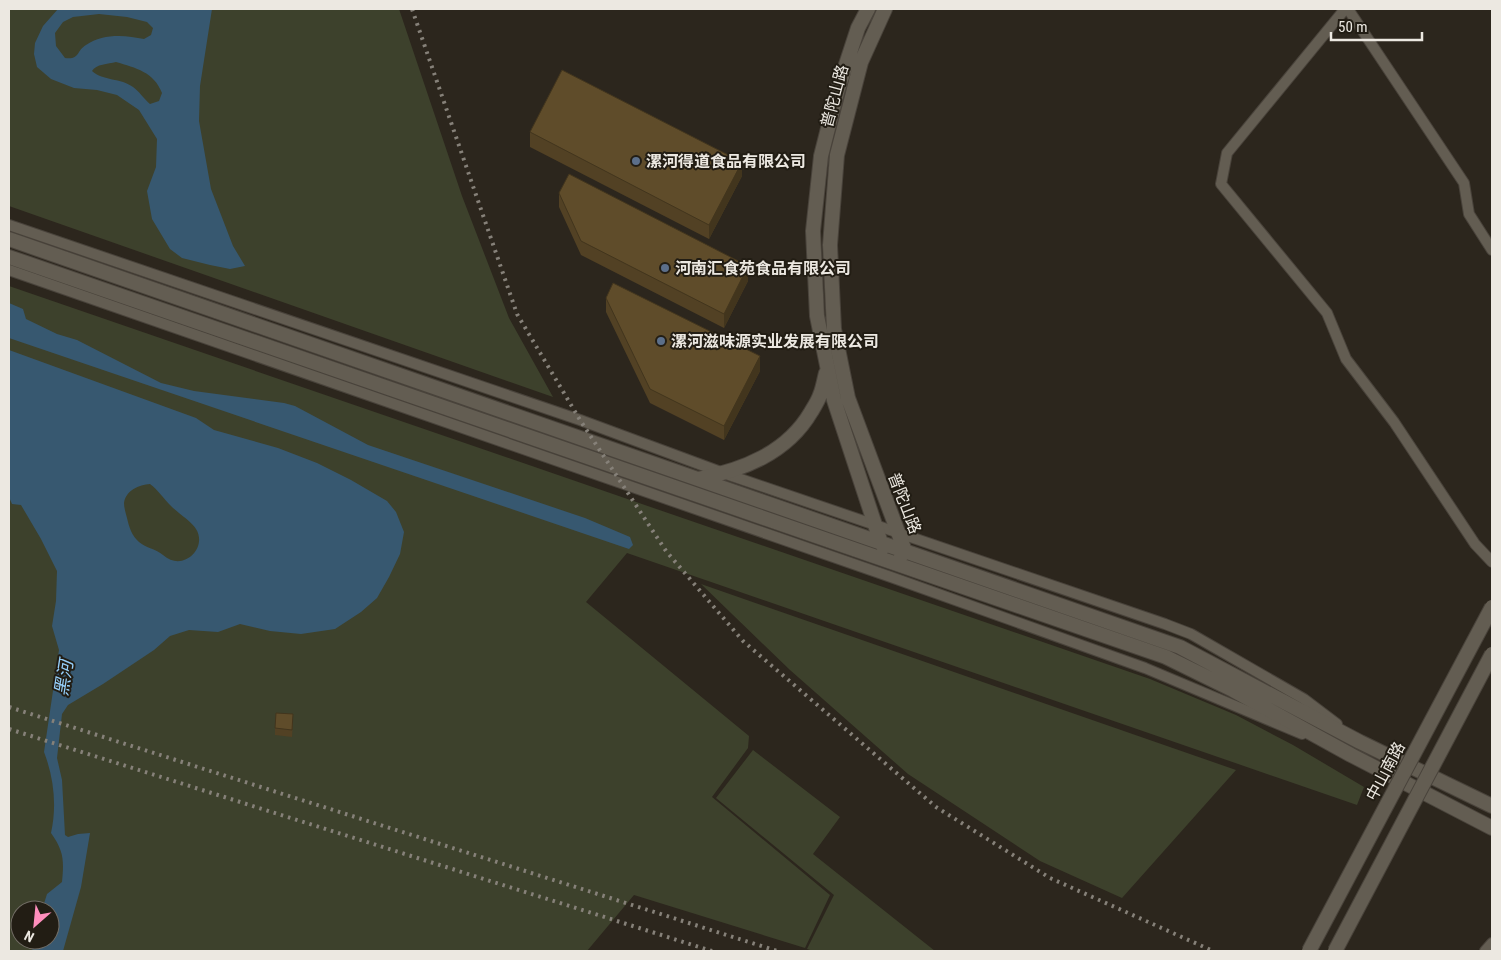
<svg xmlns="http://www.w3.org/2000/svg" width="1501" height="960" font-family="'Roboto Condensed','Noto Sans SC',sans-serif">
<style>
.green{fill:#3d412c;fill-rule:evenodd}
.water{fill:#375870;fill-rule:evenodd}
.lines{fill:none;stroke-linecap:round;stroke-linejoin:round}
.minor-casing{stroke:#49433b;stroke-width:12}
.secondary-casing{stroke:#49433b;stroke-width:16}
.minor{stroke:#635d52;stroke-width:10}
.secondary{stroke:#635d52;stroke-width:14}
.rail{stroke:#868179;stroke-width:4;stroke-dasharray:2.5 5;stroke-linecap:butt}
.secondary-bridge-casing{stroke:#49433b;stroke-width:16;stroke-linecap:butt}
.secondary-bridge{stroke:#635d52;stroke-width:14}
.wall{fill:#524124}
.shaded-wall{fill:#42351d}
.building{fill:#5f4c2a;stroke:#42351d}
.service-dot{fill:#5c6f8a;stroke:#221d14;stroke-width:2}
.labels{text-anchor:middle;stroke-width:4;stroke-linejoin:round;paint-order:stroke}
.street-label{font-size:16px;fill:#ece8e1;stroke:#221d14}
.poi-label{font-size:16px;font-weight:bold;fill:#ece8e1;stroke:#221d14;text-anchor:start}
.water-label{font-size:18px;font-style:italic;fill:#95cffa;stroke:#221d14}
</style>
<rect width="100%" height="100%" fill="#2c261d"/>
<!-- green -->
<path class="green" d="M9,9H399L462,196L509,318L553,397L9,206Z
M9,286L1150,679L1236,715L1293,745L1364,787L1357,805L627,553L586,602L749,736L748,748L712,797L830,895L805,948L634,895L587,951H9ZM20,910H50V940H20Z
M701,584L1236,770L1122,898L1040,861L908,774L790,670Z
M753,750L840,817L813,854L935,951H813L807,949L834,895L716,798Z"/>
<!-- water -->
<path class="water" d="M58,9H212L200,86L199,121L211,189L233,246L245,266L230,269L210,265L182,258L170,249L152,219L147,191L156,167L157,139L139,110L117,95L97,90L74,88L51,79L37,67L34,54L35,43L43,26ZM99,14L127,17L147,22L153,28L151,35L144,39C126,35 103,33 86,45C76,51 80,60 65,58L56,46L55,33L63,22L73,17ZM116,62C136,68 154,72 162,93L159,101L150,104C144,99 139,91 133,87C121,78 103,81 92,71C96,64 108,64 116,62Z
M9,303L23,309L26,319L57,334L77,340L161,383L194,391L284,403L295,406L368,445L585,518L630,537L633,545L629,549L9,338Z
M9,350L196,418L214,430L278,448L317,463L351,480L387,501L396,512L404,532L400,554L389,577L377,598L361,612L335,629L301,634L270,631L240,624L218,632L189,630L170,636L154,650L103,684L68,705L62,714L57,758L62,780L65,835L68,837L78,834L90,833L81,887L63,951H32L35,940H50V910H42L47,894L62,882C64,861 64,851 51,833C57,806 54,778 44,752L59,650L52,626L56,601L57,571L41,539L21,505L12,504L9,497ZM150,484C158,490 163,498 171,506C178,513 192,522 196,529C208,548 183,573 163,555C156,549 146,548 139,542C132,536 129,527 127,518C126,514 124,508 124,503C126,490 139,485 150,484Z"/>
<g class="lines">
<!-- minor casing -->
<g class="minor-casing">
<path id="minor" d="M1345,9L1227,153L1221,184L1327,313L1346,359L1394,422L1475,544L1492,562
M1348,9L1464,183L1469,214L1492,250
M9,225L580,420L726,474L1165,624L1191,634L1304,699L1337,724
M9,270L891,577L1145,668L1302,734
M1485,951L1492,943"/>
</g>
<!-- secondary casing -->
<g class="secondary-casing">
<path id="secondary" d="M868,9L858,28L838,89L821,156L813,231L817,316L834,400L881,543L884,547
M885,9L861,62L837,155L830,245L834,329L848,398L905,551L901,556
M9,239L1180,647L1360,742L1492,806
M9,257L1166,657L1233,690L1351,755L1492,828
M698,479C743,470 787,453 811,412C814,407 818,401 820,395C823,388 824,380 826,373"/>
</g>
<!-- minor -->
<use href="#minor" class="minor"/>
<!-- secondary -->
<use href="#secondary" class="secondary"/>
<!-- rail -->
<path class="rail" d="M412,9L517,314L580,420L666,551L743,641L936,807L1050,878L1213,951
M9,707L777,951
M9,729L712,951"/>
<!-- secondary-bridge casing -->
<g class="secondary-bridge-casing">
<path id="secondary-bridge" d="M1309,951L1492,607
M1335,951L1492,654"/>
</g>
<!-- secondary-bridge -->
<use href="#secondary-bridge" class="secondary-bridge"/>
</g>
<!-- wall -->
<path class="wall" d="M530,132L742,176L709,239L530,147Z
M559,193L748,281L724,328L581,255L559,207Z
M606,298L760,371L724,440L650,403L606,312Z
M293,721L292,737L275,735V728Z"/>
<!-- shaded-wall -->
<path class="shaded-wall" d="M742,162V176L709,239V225Z
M748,266V281L724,328V314Z
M760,356V371L724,440V426Z"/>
<!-- building -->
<path class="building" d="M562,70L742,162L709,225L530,132Z
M569,174L748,266L724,314L581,241L559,193Z
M613,283L760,356L724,426L650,389L606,298Z
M276,713L293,714L292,730L275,728Z"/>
<!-- markers -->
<g class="service-dot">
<circle cx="636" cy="161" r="5"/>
<circle cx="665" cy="268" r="5"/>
<circle cx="661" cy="341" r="5"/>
</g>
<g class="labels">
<!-- street labels -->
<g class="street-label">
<text transform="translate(834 96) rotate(-75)" y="6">普陀山路</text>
<text transform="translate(905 503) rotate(69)" y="6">普陀山路</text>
<text transform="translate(1385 771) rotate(-62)" y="6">中山南路</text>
</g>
<!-- poi labels -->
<g class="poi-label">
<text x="646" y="167">漯河得道食品有限公司</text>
<text x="675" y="274">河南汇食苑食品有限公司</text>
<text x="671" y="347">漯河滋味源实业发展有限公司</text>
</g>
<!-- water labels -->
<g class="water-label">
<text transform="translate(64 678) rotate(-81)" y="6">黑河</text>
</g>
</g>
<!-- border -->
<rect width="1501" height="960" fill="none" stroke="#ece8e1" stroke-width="20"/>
<!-- north arrow -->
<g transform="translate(35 925) rotate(207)"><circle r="24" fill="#221d14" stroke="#736e66"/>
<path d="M0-4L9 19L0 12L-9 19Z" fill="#fe8ebc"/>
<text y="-8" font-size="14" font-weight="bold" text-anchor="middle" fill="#ece8e1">N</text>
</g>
<!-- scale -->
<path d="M1331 32v8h91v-8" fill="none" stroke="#ece8e1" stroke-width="2.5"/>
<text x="1338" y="32" font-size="15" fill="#ece8e1" stroke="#221d14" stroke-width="4" paint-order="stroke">50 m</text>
</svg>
